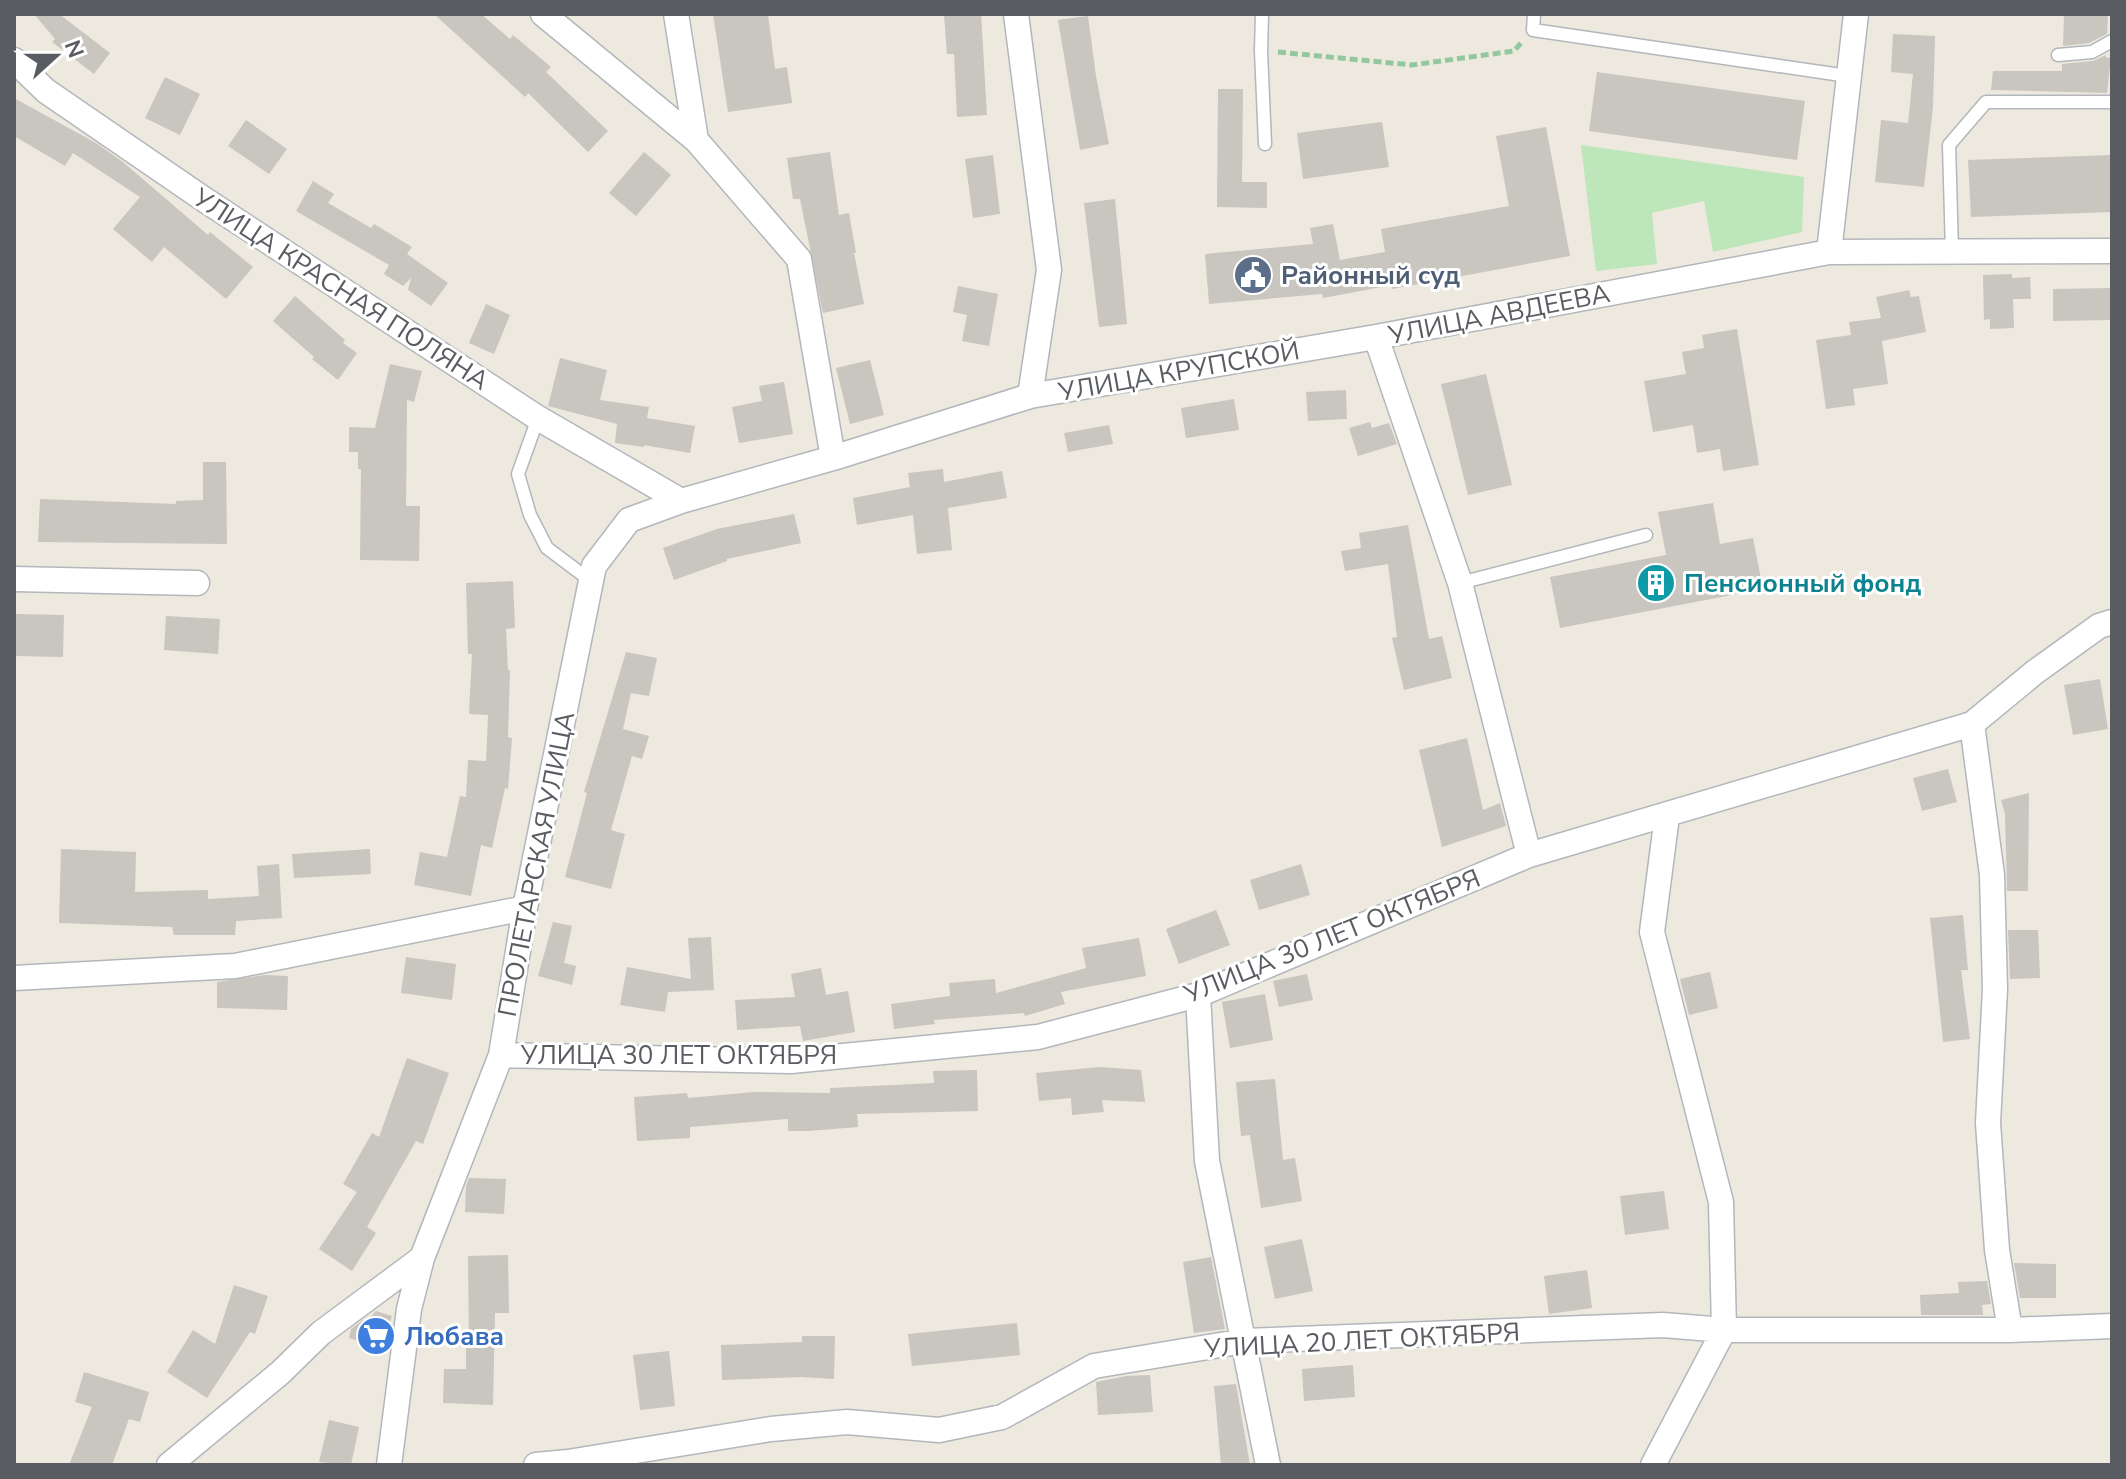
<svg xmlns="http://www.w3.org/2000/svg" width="2126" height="1479" font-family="'Nunito Sans',sans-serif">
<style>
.green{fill:#bde6ba}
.building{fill:#c9c5bf}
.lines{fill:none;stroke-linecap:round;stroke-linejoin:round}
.service-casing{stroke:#b3b7bb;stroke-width:15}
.minor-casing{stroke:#b3b7bb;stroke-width:27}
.path{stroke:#93c89f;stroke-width:5;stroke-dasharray:8 4;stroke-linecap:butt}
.service{stroke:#fff;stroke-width:12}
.minor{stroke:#fff;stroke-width:24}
.labels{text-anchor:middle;stroke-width:6;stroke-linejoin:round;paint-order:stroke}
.service-label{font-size:26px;font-weight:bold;fill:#4e5e75;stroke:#fff;text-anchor:start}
.street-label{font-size:26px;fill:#595d62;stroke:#fff}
.culture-label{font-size:26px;font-weight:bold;fill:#0d838f;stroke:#fff;text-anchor:start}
.shop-label{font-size:26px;font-weight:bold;fill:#366cbe;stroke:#fff;text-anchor:start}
</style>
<rect width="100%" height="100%" fill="#ede9df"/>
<!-- green -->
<path class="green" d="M1581,145L1804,177L1802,232L1713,252L1704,201L1652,213L1657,264L1596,271Z"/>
<!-- building -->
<path class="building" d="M34,14H59L110,53L94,74L52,42L55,39Z
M434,14H481L510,39L513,35L551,67L546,72L608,131L588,152L528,93L525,97Z
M713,14H768L775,69L787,67L792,103L728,112Z
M944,14H981L987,115L957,117L954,54H947Z
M2064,14H2108L2107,34L2089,43L2063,46Z
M1088,16L1096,76L1109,144L1080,150L1058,20Z
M1893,34L1935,36L1933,107L1924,187L1875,182L1881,120L1908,123L1913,74L1891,72Z
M2106,55V58L2111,57L2107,93L1991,90L1993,71H2062V64L2093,61Z
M1597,72L1805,101L1797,160L1589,131Z
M165,77L200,94L180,135L145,118Z
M1218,89H1243L1242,182H1267V208L1217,207Z
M14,98L96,143L123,162L208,235L210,232L253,267L226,299L164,247L152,262L113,229L140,197L73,153L65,166L14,136Z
M246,120L287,149L269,174L228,146Z
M1382,122L1389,167L1303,179L1297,133Z
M1546,127L1570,256L1392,289V285L1323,298L1322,294L1209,304L1205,254L1313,244L1310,228L1333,224L1340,260L1385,252L1381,229L1509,206L1496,136Z
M644,152L671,175L636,216L609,193Z
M830,152L839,215L849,213L856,253H854L864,304L823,313L800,199H793L787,158Z
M993,155L1000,214L973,218L965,159Z
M2112,155V212L1971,217L1968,160Z
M313,181L334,194L328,203L371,228L374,224L412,247L407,254L448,283L431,306L408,290L411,278L403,286L384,274L389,265L296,211Z
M1115,199L1127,324L1099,327L1084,203Z
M2012,274V278L2030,277L2031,299H2013L2014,328L1990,329V319L1984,320L1983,275Z
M958,286L998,294L989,346L962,341L967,315L953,312Z
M2112,288V320L2053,321V289Z
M1909,290L1911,297L1919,296L1926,332L1882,341L1888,384L1853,389L1855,405L1826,409L1816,340L1851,335L1849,322L1881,318L1876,297Z
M295,296L345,340L343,343L357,353L338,380L312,359L314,357L273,321Z
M486,304L510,315L494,354L469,343Z
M1737,329L1759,465L1723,471L1720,449L1697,453L1693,425L1653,432L1644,381L1686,374L1682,352L1704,348L1702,335Z
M560,358L607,370L600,400L649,407L647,418L695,426L690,453L644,445V447L615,443L617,424L548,406Z
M870,360L884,415L850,424L836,368Z
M390,364L422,371L414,402L407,400L406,506H420L419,561L360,560L361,469H358V452H349V427L375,428Z
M1486,374L1512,485L1468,495L1441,384Z
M784,382L793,434L739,443L732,407L762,401L759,386Z
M1346,390L1347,419L1308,421L1306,392Z
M1234,399L1239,430L1186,438L1181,408Z
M1370,422L1372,428L1389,423L1397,444L1358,456L1349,428Z
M1109,425L1113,444L1068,452L1064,433Z
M203,462H226L227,544L38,542L40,499L176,504V501L203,500Z
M943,469L944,482L1002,471L1007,498L948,508L952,550L917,554L913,515L857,525L853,498L910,487L908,473Z
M1713,503L1720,544L1753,538L1763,589L1560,628L1550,577L1666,555L1658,512Z
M794,514L801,543L727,559V561L674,580L663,548L717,529Z
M1408,525L1429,639L1442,636L1452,678L1404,690L1392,638L1397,637L1388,564L1345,571L1341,551L1361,548L1359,533Z
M513,581L515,628L506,629L508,670H510L508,737L512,738L508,789L505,788L492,848L481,845L471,896L414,885L420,852L447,857L460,796L466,797L468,760L486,761L488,715L469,714L472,654H468L466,583Z
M16,614L64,615L63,657L15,656Z
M166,616L220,619L218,654L164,650Z
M626,652L657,658L649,696L631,693L623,729L649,736L642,759L632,756L611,830L625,834L611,889L565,877L587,793L584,792Z
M2100,679L2108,729L2073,735L2064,685Z
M1467,738L1483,810L1500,803L1506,826L1442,847L1419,750Z
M1948,769L1957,802L1922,811L1913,778Z
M2029,793L2028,891H2007L2005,814L2001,800Z
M61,849L136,852L135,892L208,890V899L259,896L257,866L279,864L282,918L236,921L235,935H174L172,927L59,923Z
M370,849L371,874L294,878L292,854Z
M1301,864L1310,895L1259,910L1250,880Z
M1216,910L1230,945L1179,964L1166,929Z
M1963,915L1968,970H1961L1970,1039L1943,1042L1930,918Z
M553,922L572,926L564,963L576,966L572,985L538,976Z
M2008,930H2038L2040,978L2010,979Z
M711,937L714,990L668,992L665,1012L620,1005L627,967L691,979L688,938Z
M1139,938L1146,976L1061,992L1065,1004L1025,1016L1024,1013L934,1020L935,1024L894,1029L891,1004L950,996L949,983L995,979L996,993L1086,968L1082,948Z
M406,957L456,964L452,1000L401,993Z
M821,968L826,995L848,991L855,1032L803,1041L800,1026L737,1030L735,1000L795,997L791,974Z
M1710,972L1718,1008L1689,1015L1680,979Z
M1307,974L1313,1000L1279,1007L1273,981Z
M265,975L288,976L287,1010L217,1008V982Z
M1265,994L1273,1040L1230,1048L1222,1002Z
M407,1058L449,1073L423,1144L416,1141L367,1227L376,1233L352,1271L319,1249L357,1192L343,1184L372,1133L379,1137Z
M1100,1067L1141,1070L1145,1102L1102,1100L1104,1112L1072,1115L1071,1098L1039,1101L1036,1073Z
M977,1070L978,1111L857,1114L858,1127L808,1131H788V1119L690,1127V1138L637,1141L634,1097L687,1093L688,1098L754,1092L830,1093V1088L934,1083L933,1071Z
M1275,1079L1283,1160L1295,1158L1302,1201L1261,1208L1250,1135L1241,1136L1236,1082Z
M469,1178L506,1179L504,1214L465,1212L466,1186Z
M1664,1191L1669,1229L1625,1235L1620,1196Z
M1302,1239L1313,1291L1275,1299L1264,1247Z
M508,1255L509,1313H495L493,1405L443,1403L444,1369H466V1342H469L468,1256Z
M1211,1257L1225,1329L1194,1333L1183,1262Z
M2014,1263L2056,1264V1298H2020Z
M1587,1270L1592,1308L1549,1314L1544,1276Z
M1987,1281L1991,1304L1982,1305L1983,1315H1921L1920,1295L1959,1293L1958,1282Z
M234,1285L268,1296L255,1334L250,1332L207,1398L167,1372L193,1330L215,1344Z
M376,1311L392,1316L382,1348L349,1338L351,1329L363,1320L367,1321Z
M1017,1323L1020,1355L912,1366L908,1334Z
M802,1336H835L834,1379L801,1377L722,1380L721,1345L802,1342Z
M669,1351L675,1406L640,1410L633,1355Z
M1353,1365L1355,1397L1304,1401L1302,1369Z
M84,1372L149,1392L140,1422L129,1419L112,1465H69L92,1407L75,1402Z
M1150,1375L1153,1412L1098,1415L1096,1382L1126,1376Z
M1236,1384L1250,1465H1221L1214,1386Z
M329,1420L359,1427L351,1465L319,1462Z"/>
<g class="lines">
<!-- service casing -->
<g class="service-casing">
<path id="service" d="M1262,14L1261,51L1265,144
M1534,14L1533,30L1848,76
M2058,55L2092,52L2112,41
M1952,252L1949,145L1986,102H2112
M538,418L518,474L530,515L547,548L591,581
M1460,583L1646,535"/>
</g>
<!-- minor casing -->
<g class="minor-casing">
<path id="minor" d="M543,14L696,140
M676,14L696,140L799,259L833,458
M1016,14L1049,270L1030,396
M14,60L46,91L205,200L538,418L681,501
M1829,252L1856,14
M1376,337L1460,583L1529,855
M14,579L197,583
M1972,724L1992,875L1995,989L1988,1123L1997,1250L2010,1330
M14,978L235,966L525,908
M1198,995L1207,1161L1268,1465
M501,1055L791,1061L1038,1037L1198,995L1529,855L1972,724L2035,672L2099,626L2112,622
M169,1465L280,1373L321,1333L422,1258
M389,1465L409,1309L422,1258L501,1055L525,908L594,566L629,520L681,501L833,458L1030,396L1376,337L1829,252L2112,251
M536,1465L568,1462L771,1429L847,1422L939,1430L1002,1417L1094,1366L1244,1341L1663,1325L1724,1330H2010L2112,1326
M1653,1465L1724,1330L1721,1202L1652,932L1667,816"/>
</g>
<!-- path -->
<path class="path" d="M1278,52L1412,65L1514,51L1522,42"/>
<!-- service -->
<use href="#service" class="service"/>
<!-- minor -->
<use href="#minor" class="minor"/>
</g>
<!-- icons -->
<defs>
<g id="civic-disc" transform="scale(2)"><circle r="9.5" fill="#5c6f8a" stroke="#fff"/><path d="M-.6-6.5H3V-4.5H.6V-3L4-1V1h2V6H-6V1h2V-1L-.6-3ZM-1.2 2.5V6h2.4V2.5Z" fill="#fff"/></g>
<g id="building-disc" transform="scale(2)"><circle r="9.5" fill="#0f9aa8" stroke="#fff"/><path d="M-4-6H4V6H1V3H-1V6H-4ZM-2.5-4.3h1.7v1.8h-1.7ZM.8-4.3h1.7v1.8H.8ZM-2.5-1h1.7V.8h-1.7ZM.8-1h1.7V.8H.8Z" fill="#fff"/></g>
<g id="supermarket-disc" transform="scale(2)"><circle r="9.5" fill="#3f7fe0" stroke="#fff"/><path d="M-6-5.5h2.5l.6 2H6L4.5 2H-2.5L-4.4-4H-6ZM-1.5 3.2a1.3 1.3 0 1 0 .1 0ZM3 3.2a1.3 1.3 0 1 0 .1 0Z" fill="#fff"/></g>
</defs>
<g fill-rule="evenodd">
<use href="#civic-disc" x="1253" y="275"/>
<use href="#building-disc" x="1656" y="583"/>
<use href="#supermarket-disc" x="376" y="1336"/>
</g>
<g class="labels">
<!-- service labels -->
<g class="service-label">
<text x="1281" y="284">Районный суд</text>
</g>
<!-- street labels -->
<g class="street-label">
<text transform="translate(341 289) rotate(33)" y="9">УЛИЦА КРАСНАЯ ПОЛЯНА</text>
<text transform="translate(1499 314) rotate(-11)" y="9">УЛИЦА АВДЕЕВА</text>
<text transform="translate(1179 371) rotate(-10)" y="9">УЛИЦА КРУПСКОЙ</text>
<text transform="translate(536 864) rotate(-79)" y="9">ПРОЛЕТАРСКАЯ УЛИЦА</text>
<text transform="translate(1332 936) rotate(-22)" y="9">УЛИЦА 30 ЛЕТ ОКТЯБРЯ</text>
<text x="679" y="1064">УЛИЦА 30 ЛЕТ ОКТЯБРЯ</text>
<text transform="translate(1362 1340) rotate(-3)" y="9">УЛИЦА 20 ЛЕТ ОКТЯБРЯ</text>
</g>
<!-- culture labels -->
<g class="culture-label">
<text x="1684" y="592">Пенсионный фонд</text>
</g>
<!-- shop labels -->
<g class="shop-label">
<text x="404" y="1345">Любава</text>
</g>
</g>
<!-- border -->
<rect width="2126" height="1479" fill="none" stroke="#595d62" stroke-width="32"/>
<!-- north arrow -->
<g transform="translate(56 56) rotate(69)" stroke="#ffffff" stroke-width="6" paint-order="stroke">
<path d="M0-6L14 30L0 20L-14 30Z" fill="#595d62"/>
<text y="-12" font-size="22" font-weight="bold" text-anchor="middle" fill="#595d62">N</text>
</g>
</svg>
